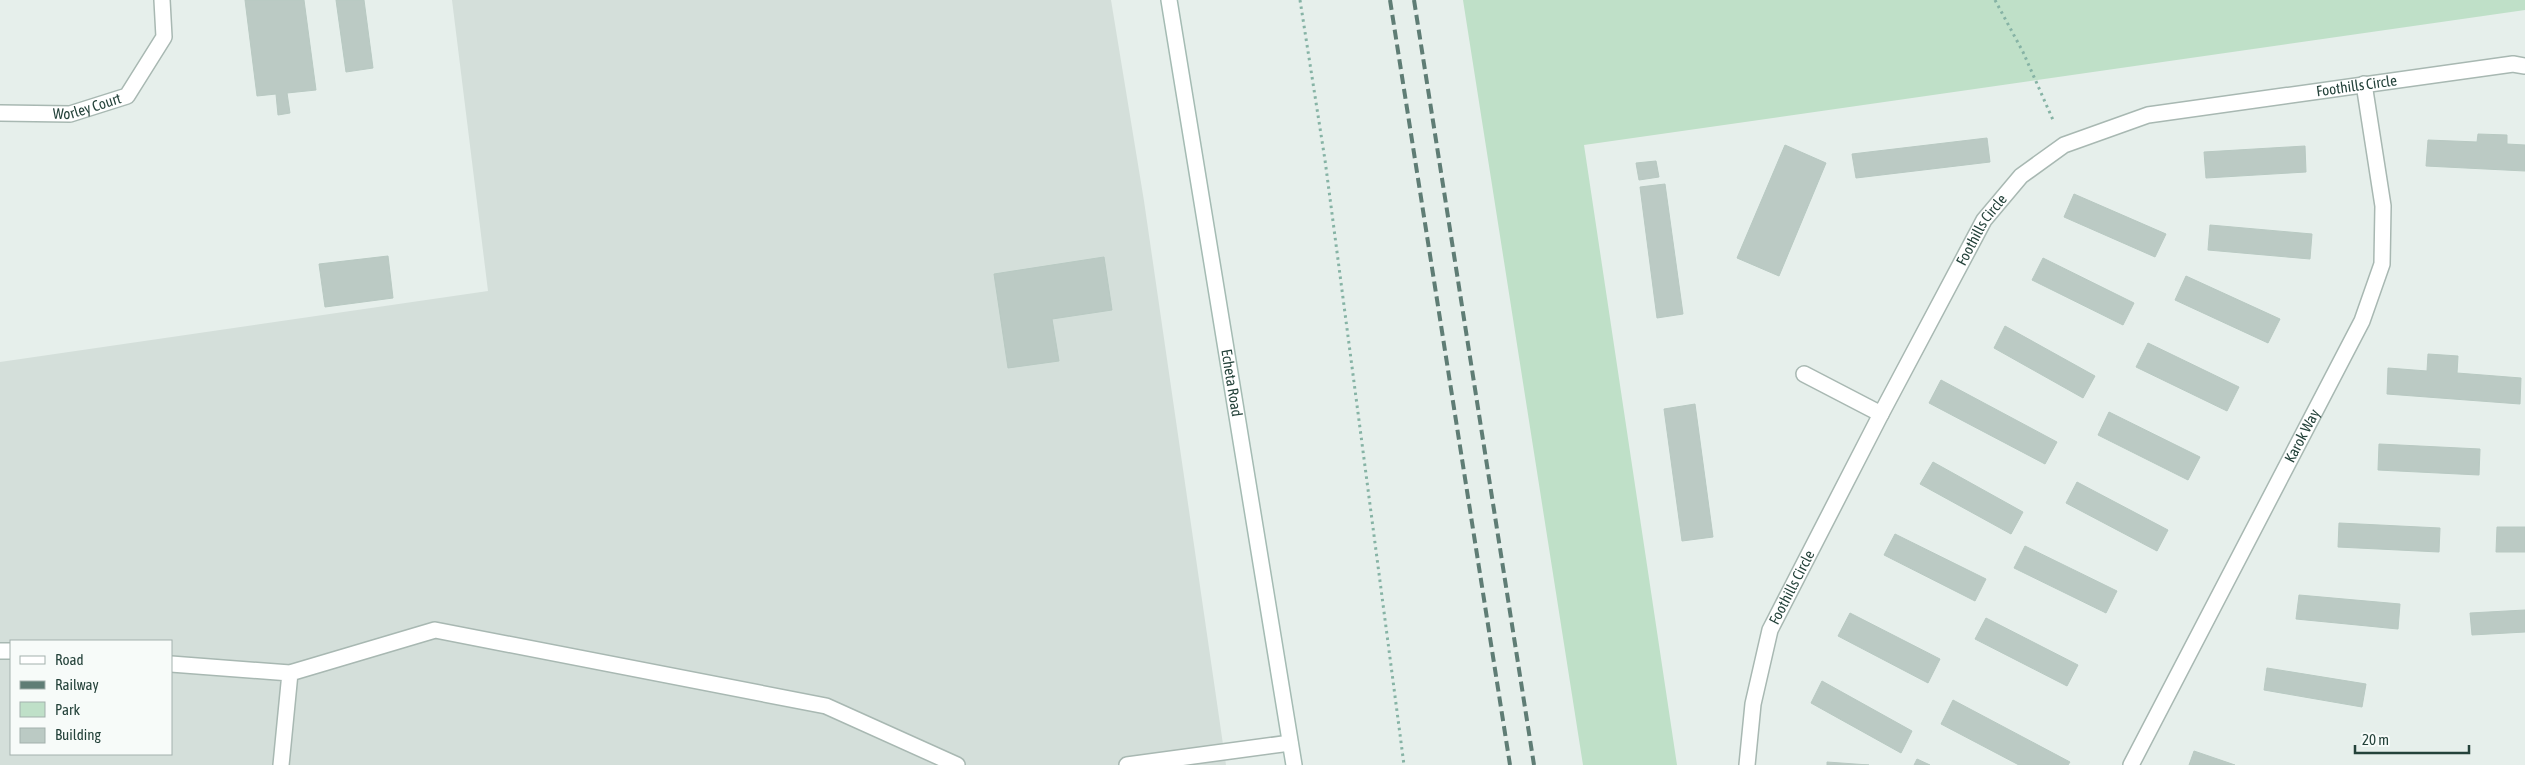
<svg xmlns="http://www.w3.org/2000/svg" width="2525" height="765" font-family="'Asap Condensed',sans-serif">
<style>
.built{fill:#d4dfda;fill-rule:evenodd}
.green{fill:#bfe0c8}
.building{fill:#bbcac4;stroke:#b8c9c2}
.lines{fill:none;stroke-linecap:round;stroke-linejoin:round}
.lane-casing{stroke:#a8b8b2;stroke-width:18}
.street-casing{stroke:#a8b8b2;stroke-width:18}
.secondary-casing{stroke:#a4bbb3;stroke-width:18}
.path{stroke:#86b3a5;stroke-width:3;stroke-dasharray:2.5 4;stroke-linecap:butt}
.lane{stroke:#fff;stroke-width:15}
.street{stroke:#fff;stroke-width:15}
.secondary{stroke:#fff;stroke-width:15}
.rail{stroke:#5f7d75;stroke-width:4;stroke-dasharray:10 5;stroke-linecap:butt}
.labels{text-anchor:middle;stroke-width:4;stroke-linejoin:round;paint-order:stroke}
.street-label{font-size:15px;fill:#24423a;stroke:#f7fbf9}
</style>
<rect width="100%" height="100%" fill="#e6efeb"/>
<!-- built -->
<path class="built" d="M452,0H1111L1144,201L1226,765H0V362L488,291ZM11,641H171V754H11Z"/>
<!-- green -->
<path class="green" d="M1463,0H2525V10L1584,145L1677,765H1583Z"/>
<!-- building -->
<path class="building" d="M245,0H304L316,90L287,93L290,113L278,115L276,94L257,96Z
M336,0H364L373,68L346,72Z
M2478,134L2507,135V144L2525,145V171L2426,166L2428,140L2477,142Z
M1987,138L1990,162L1856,178L1852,154Z
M1785,145L1826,163L1779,276L1737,258Z
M2305,146L2306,172L2206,178L2204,152Z
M1656,161L1659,177L1639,180L1636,163Z
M1665,184L1683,314L1657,318L1640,187Z
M2074,194L2166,234L2155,257L2064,217Z
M2210,225L2312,234L2310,259L2208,250Z
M388,256L393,298L325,307L319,264Z
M1104,257L1112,310L1052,319L1059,361L1008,368L994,274Z
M2043,258L2134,303L2123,325L2032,280Z
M2186,276L2280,319L2268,343L2175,300Z
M2005,326L2095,376L2083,398L1994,348Z
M2148,343L2239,387L2227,411L2136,367Z
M2428,354L2458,356L2457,373L2521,378L2520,404L2387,394L2388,368L2427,371Z
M1941,380L2057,442L2045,464L1929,403Z
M1695,404L1713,537L1682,541L1664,409Z
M2109,412L2200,457L2188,480L2098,435Z
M2379,444L2480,449L2479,475L2378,470Z
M1933,462L2023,512L2011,534L1920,484Z
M2077,482L2168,530L2157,551L2066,503Z
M2339,523L2440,528L2439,552L2338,547Z
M2497,527H2525V552H2496Z
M1895,534L1986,579L1975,601L1884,555Z
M2025,546L2117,591L2106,613L2014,568Z
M2299,595L2400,604L2398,629L2296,619Z
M2525,610V632L2472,635L2470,613Z
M1850,613L1940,659L1928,683L1838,636Z
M1986,618L2078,665L2067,686L1975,639Z
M2267,668L2366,684L2362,707L2264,690Z
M1822,681L1912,731L1901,753L1811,703Z
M1953,700L2070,762L2068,765H2019L1941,724Z
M2194,751L2235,765H2189Z
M1917,759L1930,765H1914Z
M1827,762L1869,765H1827Z"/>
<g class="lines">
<!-- lane casing -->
<g class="lane-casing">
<path id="lane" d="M0,651H11
M171,664L290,673
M281,765L290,673L435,630L826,706L957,765
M1127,765L1290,743"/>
</g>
<!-- street casing -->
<g class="street-casing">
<g id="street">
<path id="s1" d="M0,113L70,114L127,96L164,37L162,0"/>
<path d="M1804,374L1881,414"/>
<path id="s2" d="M1747,765L1753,704L1770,630L1881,414L1984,220L2021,176L2064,145L2148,115L2513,64L2525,66"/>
<path id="s3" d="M2131,765L2362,321L2382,264L2383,206L2364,84"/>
</g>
</g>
<!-- secondary casing -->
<g class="secondary-casing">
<g id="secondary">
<path id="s4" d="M1169,0L1294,765"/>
</g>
</g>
<!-- path -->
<path class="path" d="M1300,0L1325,160L1404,765
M1995,0L2023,52L2053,120"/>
<!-- lane -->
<use href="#lane" class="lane"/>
<!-- street -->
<use href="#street" class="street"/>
<!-- secondary -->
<use href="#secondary" class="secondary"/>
<!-- rail -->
<path class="rail" d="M1390,0L1510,765
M1414,0L1534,765"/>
</g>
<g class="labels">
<!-- street labels -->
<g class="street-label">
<text dy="5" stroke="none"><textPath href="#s2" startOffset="1010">Foothills Circle</textPath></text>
<text dy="5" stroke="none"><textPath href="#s1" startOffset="88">Worley Court</textPath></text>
<text dy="5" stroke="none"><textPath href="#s2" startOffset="590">Foothills Circle</textPath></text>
<text dy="5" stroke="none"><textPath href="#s4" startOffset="388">Echeta Road</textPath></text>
<text dy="5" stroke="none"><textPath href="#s3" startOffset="371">Karok Way</textPath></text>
<text dy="5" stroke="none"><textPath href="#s2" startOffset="185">Foothills Circle</textPath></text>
</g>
</g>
<!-- legend -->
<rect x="10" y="640" width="162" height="115" fill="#f7fbf9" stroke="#a3b1ad"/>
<rect x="20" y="656" width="25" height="8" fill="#ffffff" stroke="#a3b1ad"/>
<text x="55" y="665" font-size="15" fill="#24423a">Road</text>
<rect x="20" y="681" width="25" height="8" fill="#5f7d75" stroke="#a3b1ad"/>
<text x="55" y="690" font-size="15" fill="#24423a">Railway</text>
<rect x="20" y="702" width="25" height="15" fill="#bfe0c8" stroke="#a3b1ad"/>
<text x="55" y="715" font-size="15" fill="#24423a">Park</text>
<rect x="20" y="728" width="25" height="15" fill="#bbcac4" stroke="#a3b1ad"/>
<text x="55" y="740" font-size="15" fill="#24423a">Building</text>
<!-- scale -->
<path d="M2355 745v8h114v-8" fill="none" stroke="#24423a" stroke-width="2.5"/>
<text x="2362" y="745" font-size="15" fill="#24423a" stroke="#f7fbf9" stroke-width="4" paint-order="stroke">20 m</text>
</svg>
